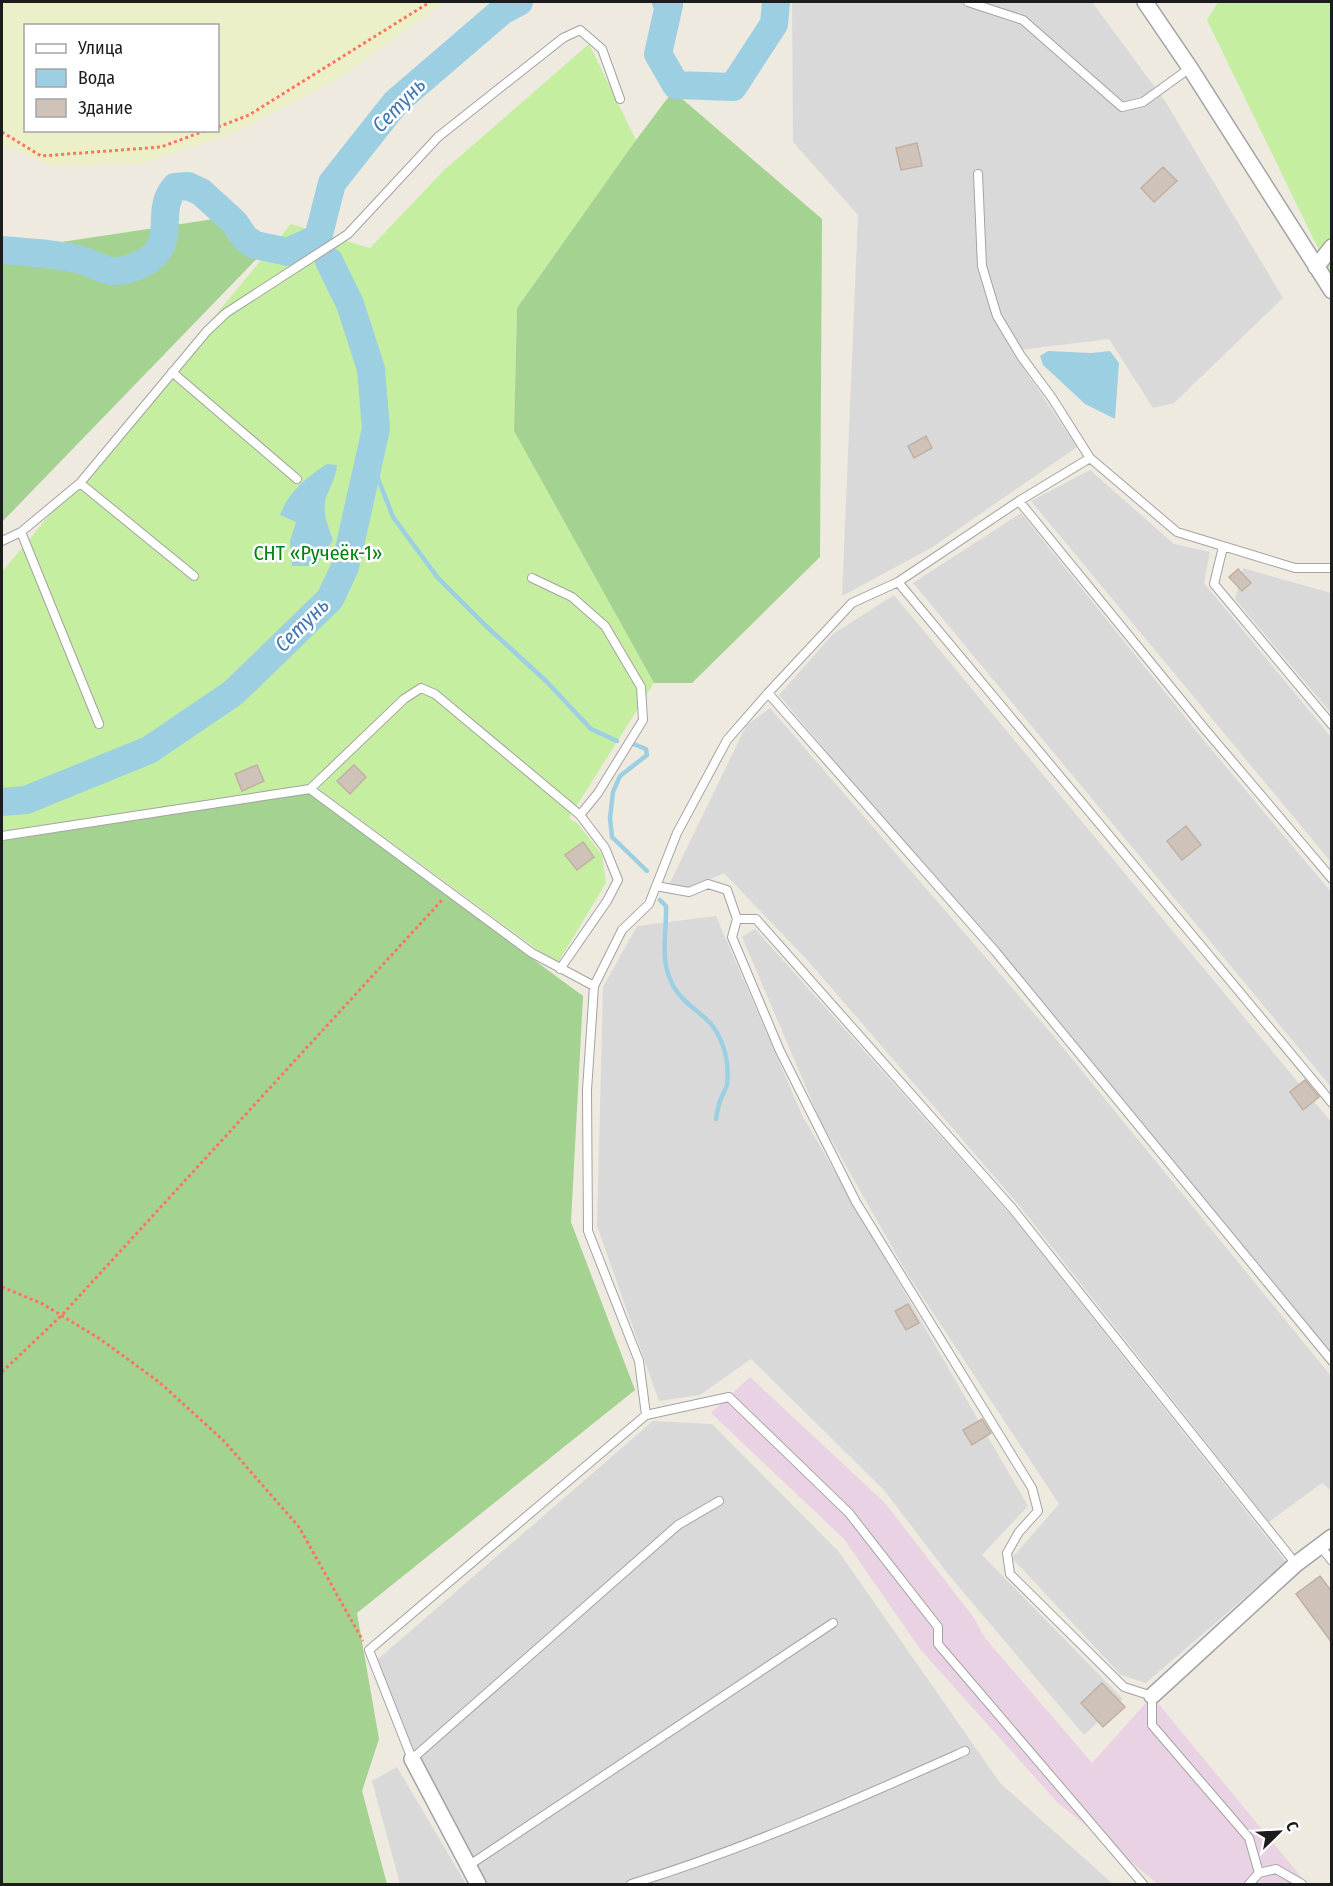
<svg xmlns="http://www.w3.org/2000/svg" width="1333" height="1886" font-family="'Fira Sans Condensed',sans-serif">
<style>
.residential{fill:#dad9d9}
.industrial{fill:#e8d2e3}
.farmland{fill:#ecf0c9;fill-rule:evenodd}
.grass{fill:#c5eea1}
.forest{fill:#a3d291}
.water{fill:#9ccfe1}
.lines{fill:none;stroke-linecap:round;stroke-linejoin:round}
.stream{stroke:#9ccfe1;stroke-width:4.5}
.river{stroke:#9ccfe1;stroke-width:28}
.building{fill:#cfc3b9;stroke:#c1b0a2;stroke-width:1.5}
.service-casing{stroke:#a3a3a3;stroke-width:10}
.minor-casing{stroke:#a3a3a3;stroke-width:18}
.path{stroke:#ff7561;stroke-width:3;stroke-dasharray:3 3;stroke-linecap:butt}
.service{stroke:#fff;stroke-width:8}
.minor{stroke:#fff;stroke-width:15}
.labels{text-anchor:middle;stroke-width:5;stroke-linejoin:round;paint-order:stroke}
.park-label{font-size:20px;fill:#028210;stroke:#fff}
.water-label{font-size:21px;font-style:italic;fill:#4177b3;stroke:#fff}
</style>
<rect width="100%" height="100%" fill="#efeae0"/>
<!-- residential -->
<path class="residential" d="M792,2H1092L1165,101L1283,298L1174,403L1153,408L1109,339L1012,351L1077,447L931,548L842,596L858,215L793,142Z
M1090,470L1174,544L1210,552L1204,583L1331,737V862L1031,501Z
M1021,513L1201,737L1331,892V1087L913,583Z
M1243,568L1331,593V713L1235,599Z
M894,595L1331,1122V1353L779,695L833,634Z
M770,708L1051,1033L1331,1376V1491L1322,1483L1269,1522L1018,1204L809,962L724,873L688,889H667L746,726Z
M716,916L802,1115L1028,1506L982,1555L1123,1699L1084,1735L948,1574L884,1490L751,1359L700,1395L659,1401L597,1226L603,987L637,926Z
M755,929L1011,1215L1286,1562L1146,1683L1121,1675L1012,1558L1059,1504L908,1275L820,1120L742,937Z
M653,1421L712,1424L839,1552L1000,1783L1113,1884H488L421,1768L377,1660Z
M397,1767L466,1884H400L372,1781Z"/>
<!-- industrial -->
<path class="industrial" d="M750,1377L885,1503L974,1618L985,1638L1092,1763L1152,1696L1307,1884H1158L1057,1802L920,1649L844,1539L711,1413Z"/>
<!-- farmland -->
<path class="farmland" d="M3,2H445L335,81L232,134L138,164L53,166L2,145V9ZM26,26H218V130H26Z"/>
<!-- grass -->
<path class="grass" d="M1218,2H1331V275L1207,20Z
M589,44L636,140L517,308L514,431L654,683L569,818L578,824L602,855L606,883L557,964L313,785L2,831V572L291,224L370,248L443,171Z"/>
<!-- forest -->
<path class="forest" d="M673,91L822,219L820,557L692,683H654L514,431L517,308L636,140Z
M214,219L274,241L2,522V251Z
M308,793L583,996L571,1222L635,1390L357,1613L379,1739L362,1791L387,1884H2V841Z"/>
<!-- water -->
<path class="water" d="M1048,351L1091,353L1110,351L1119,363L1115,419L1085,404L1043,365L1040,356Z
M327,464L337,465C336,479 328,489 325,502C323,514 329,529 333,540L316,566H292L290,541L296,522L280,515C289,491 306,478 327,464Z"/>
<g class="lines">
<!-- stream -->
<path class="stream" d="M370,458L393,517L438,578L486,626L546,681L591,729L617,741
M631,743L646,749L647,755L620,776L613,792L610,818L612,837L647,871
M660,900L666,906C667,931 660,955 670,979C677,997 690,1005 704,1017C722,1032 730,1060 727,1084C726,1090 722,1095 720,1101C718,1107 717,1113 716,1119"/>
<!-- river -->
<path class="river" d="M666,2L669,5L658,54L676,85L733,87L774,24L776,2
M2,250C29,252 58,254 85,261C93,264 102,270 111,271C126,272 148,264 157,252C172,234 157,207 175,187L188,186L201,192L234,222L245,238L255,245L288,252L318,238L332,183L396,102L502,11L519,2
M2,802L26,800L149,750L233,693L330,599L345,567L376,429L371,369L350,304L329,261"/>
</g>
<!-- building -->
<path class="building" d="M917,143L922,166L901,170L896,148Z
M1163,167L1177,181L1154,202L1141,188Z
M926,436L932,448L914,458L908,446Z
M1238,569L1251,583L1242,591L1229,577Z
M257,765L264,781L242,791L235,774Z
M354,765L366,777L350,794L337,781Z
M1186,826L1201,845L1182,860L1167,841Z
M583,842L594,857L577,870L565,855Z
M1305,1080L1319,1097L1303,1110L1290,1092Z
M908,1304L919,1323L906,1330L895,1311Z
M982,1419L991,1433L972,1445L963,1430Z
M1320,1576L1332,1592V1643L1296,1594Z
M1102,1683L1125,1707L1103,1727L1081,1703Z"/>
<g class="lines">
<!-- service casing -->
<g class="service-casing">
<path id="service" d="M968,2L1023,20L1122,107L1143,102L1190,68
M978,174L982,266L997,316L1021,356L1052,398L1090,458L1177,532L1295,568H1332
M172,372L297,479
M80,483L194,576
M1019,501L1204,728L1332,879
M21,532L99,724
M2,541L21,532L80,483L207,331L226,313L348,234L438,137L563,38L580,30L602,49L620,99
M1223,547L1214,584L1332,725
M532,578L572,597L605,626L641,687L643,720L598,793L580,815
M898,582L1332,1103
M768,693L995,951L1332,1361
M310,789L404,699L421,688L435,694L580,815L605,848L618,880L607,901L560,969
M2,836L310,789L532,953L594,986
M656,886L689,892L708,884L727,890L737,919
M646,1415L639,1361L588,1231L587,1090L594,986L622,930L649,904L677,833L727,740L768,693L852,603L898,582L1019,501L1090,458
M719,1501L678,1525L412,1759L369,1650L646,1415L729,1397L849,1513L938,1627V1644L1143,1884
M1320,1546L1332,1561
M468,1866L833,1623
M1259,1873L1276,1869L1302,1884
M631,1884C746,1849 855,1800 965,1751
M1249,1884L1259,1873L1249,1838L1152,1725V1696L1124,1687L1010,1574L1007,1553L1019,1532L1038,1511L1032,1488L856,1202L780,1051L732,937L737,919H756L1012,1208L1296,1564"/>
</g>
<!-- minor casing -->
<g class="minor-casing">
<path id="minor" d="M1145,2L1190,68L1332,291
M1316,267L1332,247
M1152,1696L1296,1564L1332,1537
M412,1759L478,1884"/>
</g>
<!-- path -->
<path class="path" d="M218,127L249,115L430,2
M2,132L41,156L161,147L207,130
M2,1287L43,1304L100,1339L159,1382L223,1440L299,1527L363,1641
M2,1372L61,1316L442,900"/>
<!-- service -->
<use href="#service" class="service"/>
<!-- minor -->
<use href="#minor" class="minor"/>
</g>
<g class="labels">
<!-- park labels -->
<g class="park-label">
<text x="318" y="560">СНТ «Ручеёк-1»</text>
</g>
<!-- water labels -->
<g class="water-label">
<text transform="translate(399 105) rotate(-46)" y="7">Сетунь</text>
<text transform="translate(302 625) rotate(-45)" y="7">Сетунь</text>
</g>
</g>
<!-- border -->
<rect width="1333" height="1886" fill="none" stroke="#1c1c1c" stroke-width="6"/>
<!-- legend -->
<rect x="24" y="24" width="195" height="108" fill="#ffffff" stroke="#a4a4a4" stroke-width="1.5"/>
<rect x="36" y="44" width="30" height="9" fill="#ffffff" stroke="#a4a4a4" stroke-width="1.5"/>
<text x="78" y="54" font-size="18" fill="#1c1c1c">Улица</text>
<rect x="36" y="69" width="30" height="18" fill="#9ccfe1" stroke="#a4a4a4" stroke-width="1.5"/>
<text x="78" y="84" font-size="18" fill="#1c1c1c">Вода</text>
<rect x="36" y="99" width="30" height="18" fill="#cfc3b9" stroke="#a4a4a4" stroke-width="1.5"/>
<text x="78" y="114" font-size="18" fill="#1c1c1c">Здание</text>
<!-- north arrow -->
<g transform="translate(1279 1832) rotate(66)" stroke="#ffffff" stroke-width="4.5" paint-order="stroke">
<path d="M0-4.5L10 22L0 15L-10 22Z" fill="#1c1c1c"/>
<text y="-9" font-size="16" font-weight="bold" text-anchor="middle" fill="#1c1c1c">С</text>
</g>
</svg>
